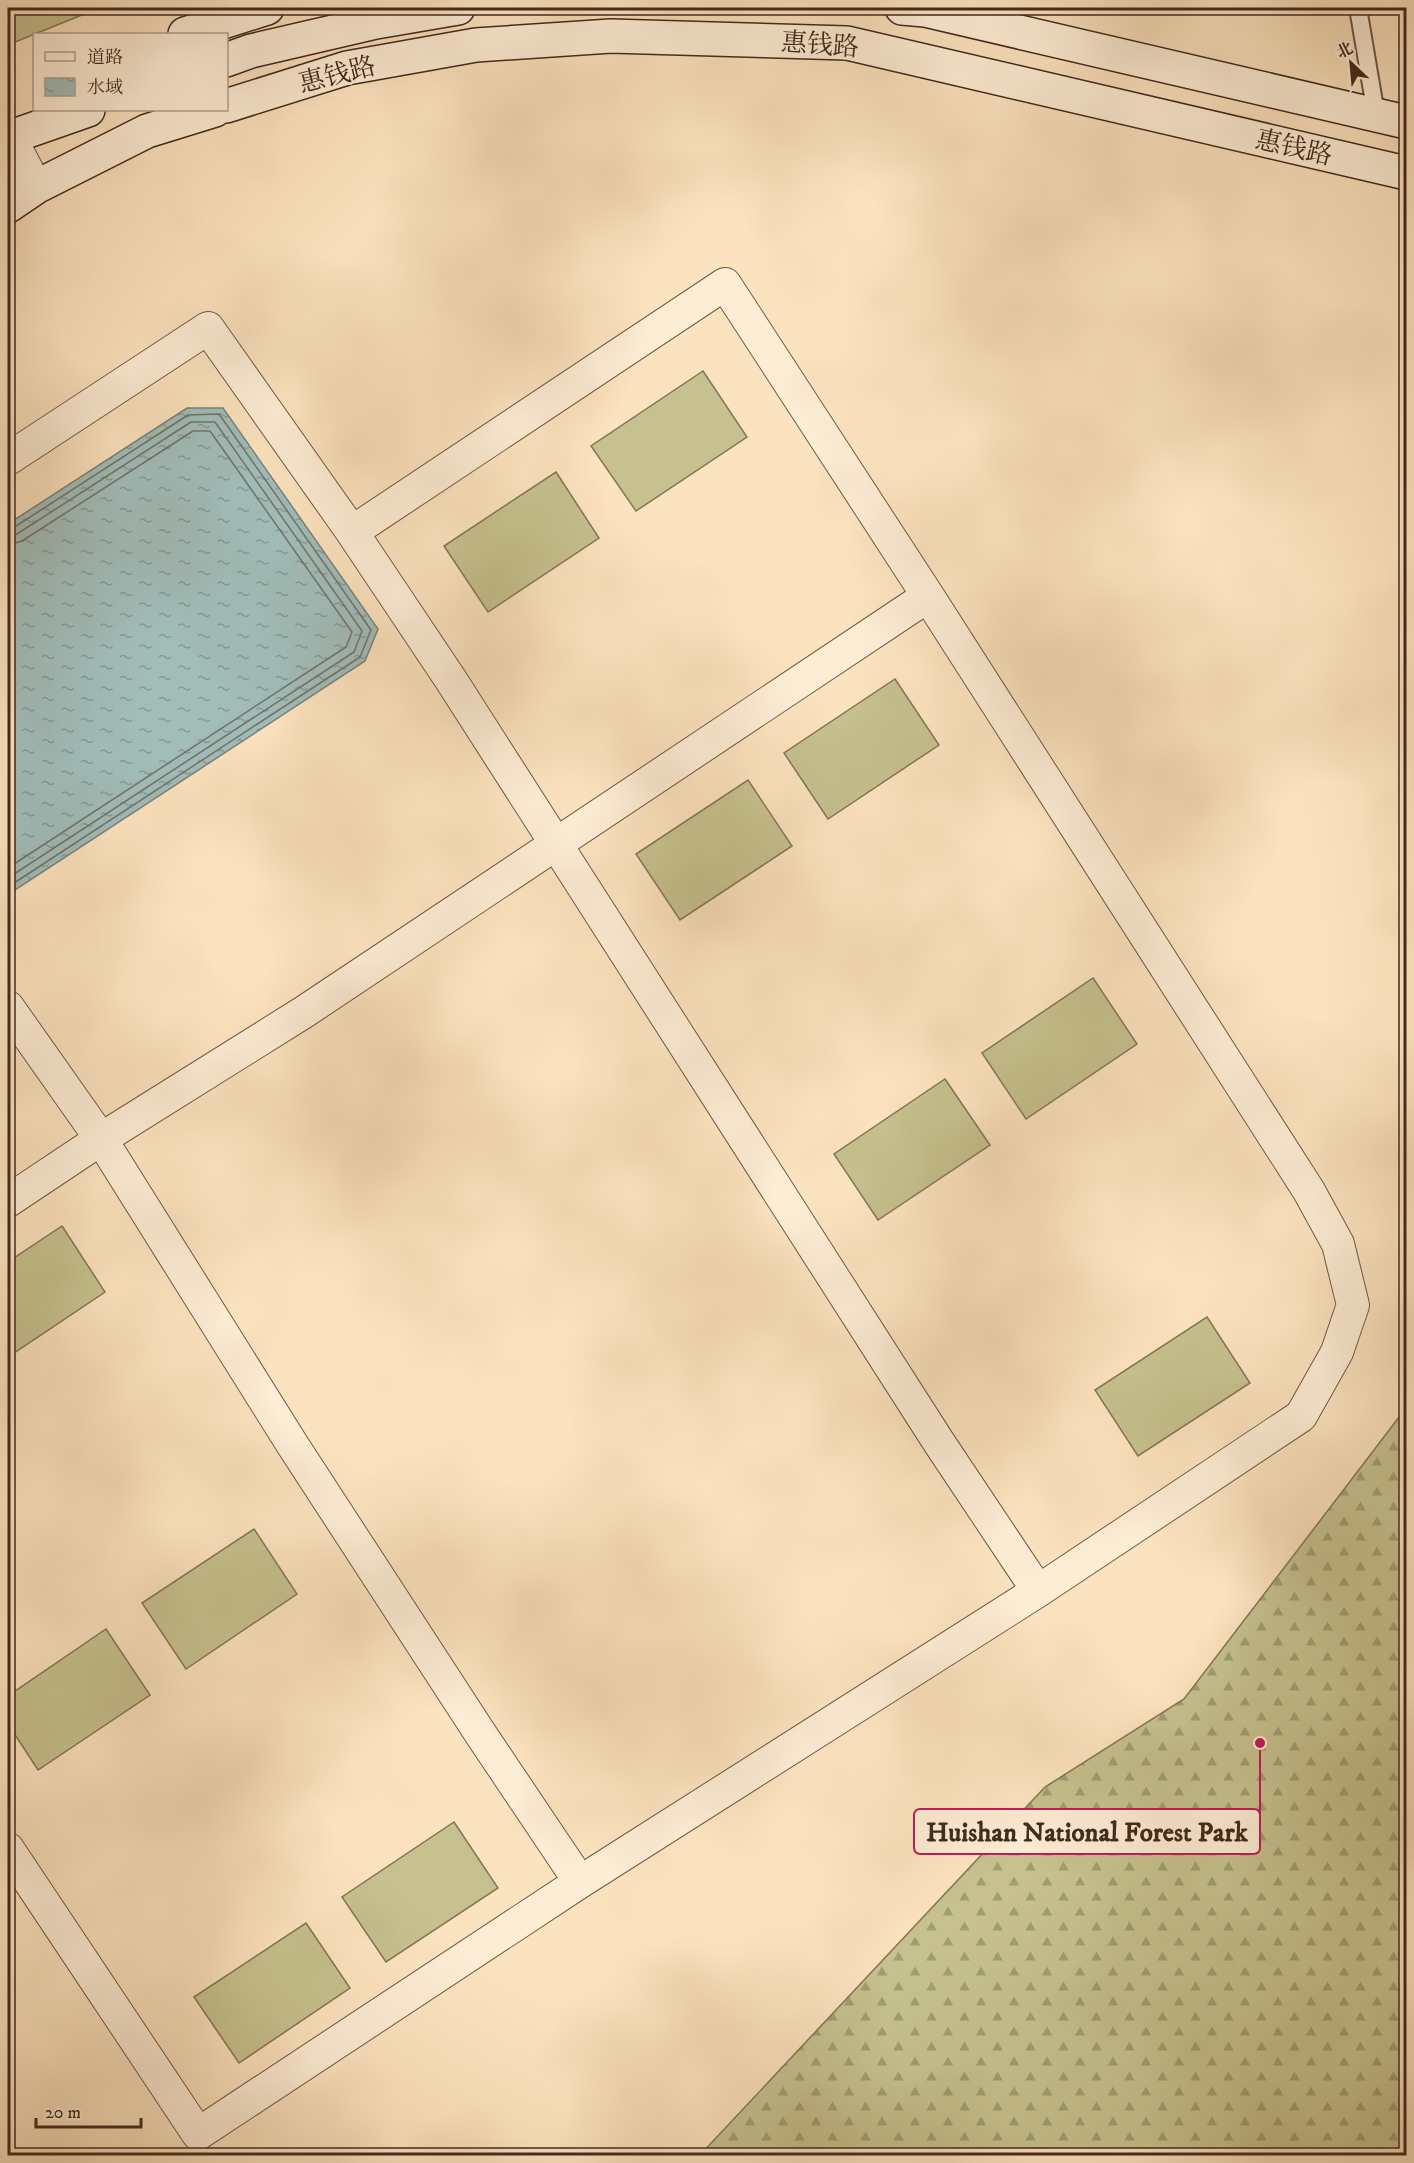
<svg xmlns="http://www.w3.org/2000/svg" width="1414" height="2163" font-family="'IM FELL DW Pica','Noto Serif SC',serif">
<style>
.forest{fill:url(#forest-firs);stroke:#847555;stroke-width:1.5}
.garden{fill:#c6c18e;stroke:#847555;stroke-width:1.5}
.water{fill:url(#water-ripples);stroke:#7b827b;stroke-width:1.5}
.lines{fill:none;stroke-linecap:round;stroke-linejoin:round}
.shore{stroke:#72736b;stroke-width:1.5}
.service-casing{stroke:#715845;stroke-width:20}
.minor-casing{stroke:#715845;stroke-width:34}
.secondary-casing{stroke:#43291c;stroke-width:36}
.service{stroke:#fdedd5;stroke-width:16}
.minor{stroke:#fdedd5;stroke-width:32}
.secondary{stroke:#fdedd5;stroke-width:33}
.labels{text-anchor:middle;stroke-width:5;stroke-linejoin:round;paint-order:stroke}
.street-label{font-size:26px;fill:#43291c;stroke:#fdedd5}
.leader{fill:none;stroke:#c2185b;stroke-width:2}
.callout-dot{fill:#c2185b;stroke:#fdedd5;stroke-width:2}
.callout{fill:#fdedd5;stroke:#c2185b;stroke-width:2}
.callout-label{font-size:27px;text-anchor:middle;font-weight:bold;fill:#43291c}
</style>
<defs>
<pattern id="forest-firs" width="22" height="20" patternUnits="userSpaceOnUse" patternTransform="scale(1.5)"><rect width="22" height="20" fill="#c6c18e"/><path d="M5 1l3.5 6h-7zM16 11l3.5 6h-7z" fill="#a29d73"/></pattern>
<pattern id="water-ripples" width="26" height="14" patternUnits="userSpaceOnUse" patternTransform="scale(1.5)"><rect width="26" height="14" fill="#a1bdba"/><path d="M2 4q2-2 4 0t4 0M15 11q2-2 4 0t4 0" fill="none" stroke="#859a96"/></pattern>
</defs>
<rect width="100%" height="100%" fill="#fce3bf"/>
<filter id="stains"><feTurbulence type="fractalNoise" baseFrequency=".00333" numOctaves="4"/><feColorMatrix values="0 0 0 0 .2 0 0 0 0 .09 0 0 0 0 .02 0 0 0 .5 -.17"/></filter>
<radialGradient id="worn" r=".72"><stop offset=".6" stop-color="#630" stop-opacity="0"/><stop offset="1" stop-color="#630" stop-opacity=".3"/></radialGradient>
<!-- forest -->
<path class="forest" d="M1406,1408V2155H700L1045,1787L1184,1699Z"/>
<!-- garden -->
<path class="garden" d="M8,8H99L8,45Z
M703,371L747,437L636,511L591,446Z
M556,472L599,538L488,612L444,546Z
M895,679L939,745L828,819L784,753Z
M748,780L792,846L680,920L636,854Z
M1093,978L1137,1044L1026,1119L982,1053Z
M945,1079L990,1145L878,1220L834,1154Z
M62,1226L105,1292L8,1357V1262Z
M1207,1317L1250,1383L1138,1456L1095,1390Z
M254,1529L297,1594L186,1669L142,1603Z
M106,1629L150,1695L38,1770L8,1724V1696Z
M454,1822L498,1888L386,1962L342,1897Z
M306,1923L350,1988L239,2063L194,1997Z"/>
<!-- water -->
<path class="water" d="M187,408H223L378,629L365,661L12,892L8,891V524Z"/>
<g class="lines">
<!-- shore -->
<path class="shore" d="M8,529L13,528L188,415L219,414L371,630L360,657L11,885L8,886
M8,536L17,534L191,422H215L362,631L354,652L8,878
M8,545L22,541L193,431H210L352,632L346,647L8,868"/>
<!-- service casing -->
<g class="service-casing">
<path id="service" d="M1358,8L1376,114"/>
</g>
<!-- minor casing -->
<g class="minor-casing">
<path id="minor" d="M8,133L36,187
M8,459L208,328L352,532L451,680L938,1441L1038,1591
M8,1007L101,1139L292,1444L480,1733L580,1882
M8,1201L101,1139L304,1012L928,596
M8,1849L198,2134L580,1882L1038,1591L1301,1416L1337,1352L1353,1305L1338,1244L1309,1191L928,596L725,284L352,532"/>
</g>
<!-- secondary casing -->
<g class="secondary-casing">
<path id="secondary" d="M902,8L925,10L1406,122
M185,34L267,8
M226,60L251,51L376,22L458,8
M226,106L347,68L476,45L611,36L847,43L1406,173
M8,138L88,110
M8,206L36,187L147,131L215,110"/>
</g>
<!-- service -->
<use href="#service" class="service"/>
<!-- minor -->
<use href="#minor" class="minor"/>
<!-- secondary -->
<use href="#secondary" class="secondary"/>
</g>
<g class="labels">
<!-- street labels -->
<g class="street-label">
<text transform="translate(820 44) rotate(4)" y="9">惠钱路</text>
<text transform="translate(337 74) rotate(-14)" y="9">惠钱路</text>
<text transform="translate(1294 147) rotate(13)" y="9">惠钱路</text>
</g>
</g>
<!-- callouts -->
<path class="leader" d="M1260 1743L1260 1831"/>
<circle class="callout-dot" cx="1260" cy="1743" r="6"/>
<rect class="callout" x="914" y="1809" width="346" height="45" rx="6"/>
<g class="callout-label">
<text x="1087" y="1841">Huishan National Forest Park</text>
</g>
<!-- margin -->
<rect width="1414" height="2163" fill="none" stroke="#fce3bf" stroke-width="30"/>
<rect x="9" y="9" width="1396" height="2145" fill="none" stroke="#43291c" stroke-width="3"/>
<rect x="15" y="15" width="1384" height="2133" fill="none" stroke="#43291c" stroke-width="1.5"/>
<!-- legend -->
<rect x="33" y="33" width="195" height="78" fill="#fdedd5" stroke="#b39f8b" stroke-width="1.5"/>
<rect x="45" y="52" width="30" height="9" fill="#fdedd5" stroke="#b39f8b" stroke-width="1.5"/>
<text x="87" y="63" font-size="18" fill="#43291c">道路</text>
<rect x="45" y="78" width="30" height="18" fill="url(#water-ripples)" stroke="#b39f8b" stroke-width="1.5"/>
<text x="87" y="93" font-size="18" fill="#43291c">水域</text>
<!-- north arrow -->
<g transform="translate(1351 63) rotate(334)" stroke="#fdedd5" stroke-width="4.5" paint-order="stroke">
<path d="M0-4.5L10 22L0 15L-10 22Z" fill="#43291c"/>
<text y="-9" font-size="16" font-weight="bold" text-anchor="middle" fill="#43291c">北</text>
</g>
<!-- scale -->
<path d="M36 2118v9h105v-9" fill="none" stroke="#43291c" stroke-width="3"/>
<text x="45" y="2118" font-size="18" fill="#43291c" stroke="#fdedd5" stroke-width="4.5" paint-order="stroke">20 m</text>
<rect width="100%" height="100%" filter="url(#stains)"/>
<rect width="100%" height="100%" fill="url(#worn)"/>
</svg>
